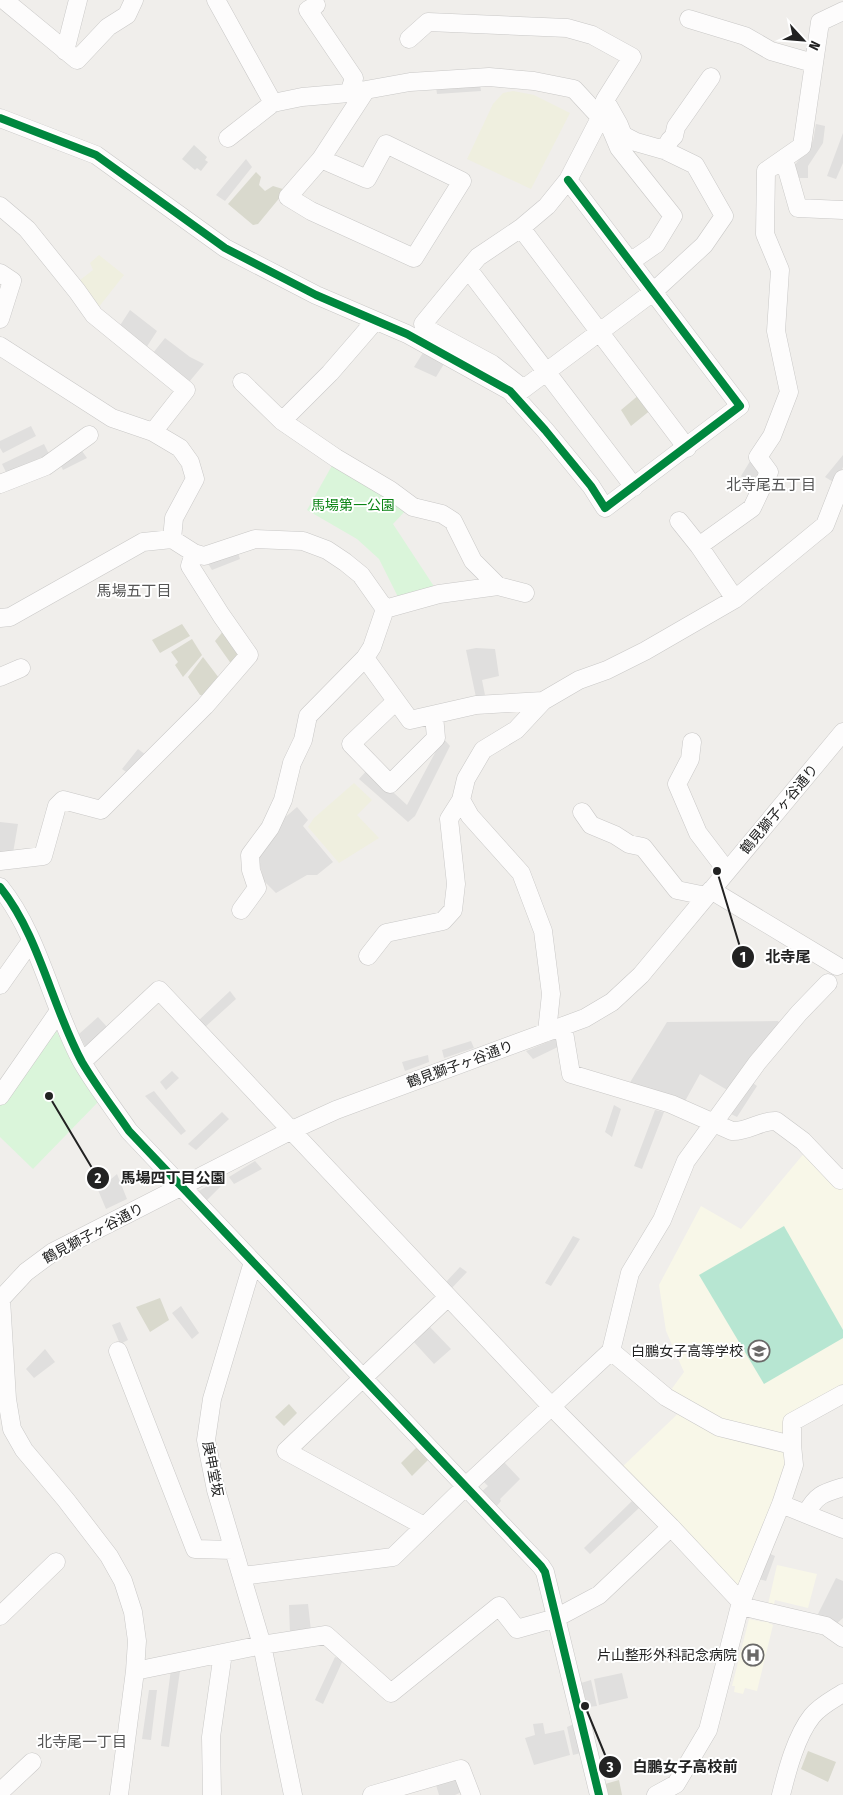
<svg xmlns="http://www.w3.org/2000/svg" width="843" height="1795" font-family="'Fira Sans Condensed','Noto Sans JP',sans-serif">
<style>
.education{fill:#f8f7e8}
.religious{fill:#dededc}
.construction{fill:#d9d9cd}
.farmland{fill:#efefdf}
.park{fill:#daf5da}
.pitch{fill:#b7e6d2}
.parking{fill:#e0dfde}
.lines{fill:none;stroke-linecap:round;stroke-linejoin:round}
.minor-casing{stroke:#c9c8c7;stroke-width:19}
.minor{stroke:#fdfcfc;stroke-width:18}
.cycleway-casing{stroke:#fff;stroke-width:11}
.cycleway{stroke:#00873e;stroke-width:8}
.labels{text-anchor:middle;stroke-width:4;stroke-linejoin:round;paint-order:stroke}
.park-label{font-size:14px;fill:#0c8416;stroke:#fff}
.street-label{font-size:14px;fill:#222;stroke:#fff}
.poi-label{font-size:14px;fill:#222;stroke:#fff;text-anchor:end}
.neighbourhood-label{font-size:15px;fill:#555;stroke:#fff}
.leader{fill:none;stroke:#222;stroke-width:2}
.callout-dot{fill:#222;stroke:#fff;stroke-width:2}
.mark-label{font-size:15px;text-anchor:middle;font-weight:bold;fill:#fff}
.callout-label{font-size:15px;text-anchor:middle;font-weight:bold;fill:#222;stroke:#fff;stroke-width:4;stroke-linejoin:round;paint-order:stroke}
</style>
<rect width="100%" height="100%" fill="#f0eeeb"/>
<!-- education -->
<path class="education" d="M806,1151L843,1187V1384L790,1415L789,1465L740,1588L620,1469L686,1406L668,1394L684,1372L666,1331L659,1285L701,1206L741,1229Z
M777,1565L817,1574L808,1608L775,1600L769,1623L773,1625L757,1691L745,1688L743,1694L734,1692L735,1686H732L749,1619L764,1622Z"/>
<!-- religious -->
<path class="religious" d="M194,145L207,157L205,160L208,162L201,171L197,168L195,170L182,159Z"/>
<!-- construction -->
<path class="construction" d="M256,172L261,177L259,185L265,191L273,186L286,190L258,224L253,225L228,204Z
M640,394L652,409L631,426L621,410Z
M182,624L190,636L160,653L152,640Z
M225,629L240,652L232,665L215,641Z
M192,639L202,655L183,677L175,665L178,662L171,652Z
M203,657L219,678L204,695H200L188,677Z
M160,1298L169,1320L150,1332L136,1307Z
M289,1404L297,1413L284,1426L275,1417Z
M417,1447L428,1460L412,1476L401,1463Z
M808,1751L836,1762L828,1782L801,1769Z
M619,1780L622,1795H607L605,1784Z"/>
<!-- farmland -->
<path class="farmland" d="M513,91L534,95L570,113L531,189L467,159L493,104L503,93Z
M99,255L124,275L98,308L80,280L93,270L90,263Z
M354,783L372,800L357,815L379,838L339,863L308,827L314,818Z"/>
<!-- park -->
<path class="park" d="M334,462L407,509L393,524L439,594L402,605L379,559L357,539L307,510Z
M54,1026L77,1072L99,1101L33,1169L0,1137V1101Z"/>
<!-- pitch -->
<path class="pitch" d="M784,1226L843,1330V1338L764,1384L699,1275Z"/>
<!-- parking -->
<path class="parking" d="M480,85L481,91L437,94L436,87Z
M816,124L825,126L823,143L808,166V178H795L794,166L813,141Z
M843,133V163L836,179L827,176Z
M246,159L252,167L225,201L216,195Z
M130,310L157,331L146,348L119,327Z
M165,338L190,357L204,364L189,382L153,353Z
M426,348L447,359L436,377L414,367Z
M31,426L36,436L3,453L0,448V441Z
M44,444L49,454L7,474L2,464Z
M82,451L87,458L63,470L60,464Z
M843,455V467L835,483L825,477Z
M752,458L762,469L754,490L741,476Z
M237,550L240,559L212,570L207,562Z
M476,648L495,649L499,676L482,680L486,700L477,702L466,650Z
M443,738L450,746L415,816L408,822L359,779L368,769L407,805Z
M138,749L146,755L129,774L122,769Z
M297,807L308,820L303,826L333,862L317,875H307L276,893L264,881L258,857L282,820Z
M0,822L18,824L13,853L0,855Z
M230,991L236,999L204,1028L198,1021Z
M98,1017L108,1028L86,1048L79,1034Z
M778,1021L781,1025L729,1091L700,1074L684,1103L629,1084L667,1022Z
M555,1039L562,1045L533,1059L526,1051Z
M471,1041L474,1048L444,1058L442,1050Z
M428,1055L429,1062L405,1071L402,1062Z
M172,1071L179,1078L166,1090L160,1082Z
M750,1081L757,1086L737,1117L729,1113Z
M154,1091L186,1131L181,1135L145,1096Z
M614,1105L621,1109L612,1137L605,1132Z
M655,1110L664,1112L642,1169L634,1166Z
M222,1112L229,1119L196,1150L188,1144Z
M255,1161L262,1169L234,1184L229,1177Z
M117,1174L127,1199L106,1209L98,1190Z
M216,1181L221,1186L206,1201L199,1191Z
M573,1236L580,1239L551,1286L545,1283Z
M460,1267L467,1272L451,1289L445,1283Z
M181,1306L199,1333L192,1339L172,1313Z
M120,1322L128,1340L120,1344L112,1325Z
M429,1326L451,1349L434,1364L412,1340Z
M45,1349L55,1362L34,1378L26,1369Z
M504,1462L520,1479L500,1499L501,1501L495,1508L480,1493L488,1486L483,1481Z
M632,1501L639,1508L590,1554L584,1548Z
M768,1553L775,1556L766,1581L759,1579Z
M836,1578L843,1581V1618L835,1625L818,1614Z
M308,1604L311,1631L290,1634L289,1605Z
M335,1657L343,1660L323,1704L315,1700Z
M171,1669L180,1671L169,1747L161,1746Z
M622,1673L628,1698L599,1705L594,1679Z
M591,1680L597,1706L588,1707L581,1683Z
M149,1690H157L151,1740L142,1739Z
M543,1723L545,1734L564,1730L570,1755L534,1765L525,1738L535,1735L533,1724Z
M574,1724L581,1753L573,1755L567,1727Z
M457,1777L464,1791L455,1795H439L436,1785Z"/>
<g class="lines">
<!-- minor casing -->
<g class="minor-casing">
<path id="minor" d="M4,0L77,60L108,27L127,15L134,0
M216,0L273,103L302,97L349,93L410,82L489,77L534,81L574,89L611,129L636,142L664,150L695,165L724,216L704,245L653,292L514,396
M316,5L308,10L354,78L349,93
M689,19L745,36L771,51L813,63
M409,39L428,22L567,28L592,35L632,57L605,100L619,125L623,135
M65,51L78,0
M0,118L96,155L225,248L316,295L407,334L510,391L545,430L591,486L605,508L740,406L568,180
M611,129L619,148L673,216L656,244L630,262
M228,138L273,103
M664,150L670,140L674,136L676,127L711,77
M321,159L367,179L386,144L462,181L414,258L311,211L288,197L321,159L366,90
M784,159L798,208L843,210
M0,206L27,229L77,291L94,315L186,390L153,432
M521,228L687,448
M468,269L634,487
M0,273L12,281L0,319
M0,346L112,418L153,432L180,448L190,462L195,479L174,518L172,539
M242,382L282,421L336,458L390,490L413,507L442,514L453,521L473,561L498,586
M520,386L492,364L427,329L423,324L478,257L521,228L547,206L568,180L600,118
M282,421L330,373L375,321
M0,484L46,466L89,435
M679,521L699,546L735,599
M699,546L752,508L769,472L758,457L772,436L789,392L776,331L780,270L765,234L766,171L802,146L820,22L843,11
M385,609L439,594L498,586L525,593
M0,618L10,617L143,542L172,539L194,553L204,556L255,539L303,541L327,550L345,562L361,575L385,609L372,647L365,658L308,716L303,740L292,763L283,800L270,828L250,855L251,870L257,888L241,910
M365,658L410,720L476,705L543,701
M0,677L21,668
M396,701L351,744L390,784L436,738L434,715
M692,742L690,759L677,784L698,833L727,871
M461,800L470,816L521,873L543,931L551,994L547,1032
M582,812L591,825L615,835L629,844L643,847L677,890L706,896
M0,861L43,856L57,806L63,800L101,810L205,706L249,655L221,615L190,566L194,553
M0,887C39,935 52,1007 82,1062C96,1086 114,1109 129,1131L541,1566L545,1572L599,1795
M711,890L837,966
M368,956L386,933L443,921L453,910L456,884L449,819L461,800L466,779L483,750L516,730L543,701L579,680L607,670L645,651L735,599L825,525L843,479
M0,985L31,941
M563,1026L571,1074L671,1104L732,1131C748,1132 761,1120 776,1121L803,1141L840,1180L843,1178
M82,1062L159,990L552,1407L671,1527L741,1602
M0,1096L59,1011
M253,1262L212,1399L206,1440L216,1490L262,1645L293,1795
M1,1299L7,1399L12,1429L24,1450L66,1500L109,1556L123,1581L133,1612L137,1641L135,1671L119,1795
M0,1300L26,1272L53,1252L290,1131L336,1110L585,1018L612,1002L641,975L843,732
M118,1351L195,1549L233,1550
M611,1351L666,1397L719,1427L792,1445V1422L843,1394
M781,1504L843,1529
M806,1514C816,1495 823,1493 843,1487
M424,1526L286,1451L448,1297
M242,1576L393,1557L466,1486L611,1351L630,1273L662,1220L686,1161L757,1063L799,1013L828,983
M741,1606L826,1626L843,1638
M0,1616L56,1562
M135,1671L262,1645L326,1635L391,1693L499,1606L517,1629L556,1618L599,1595L671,1527
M0,1792L32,1762
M212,1795L211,1737L223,1653
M372,1795L461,1769L471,1795
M656,1795L676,1784L708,1730L741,1602L781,1504L794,1465L792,1445
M781,1795C787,1771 796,1736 812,1716C820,1706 832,1700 843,1693"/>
</g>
<!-- minor -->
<use href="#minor" class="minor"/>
<!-- cycleway casing -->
<g class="cycleway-casing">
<path id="cycleway" d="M0,118L96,155L225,248L316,295L407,334L510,391L545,430L591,486L605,508L740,406L568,180
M0,887C39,935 52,1007 82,1062C96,1086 114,1109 129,1131L541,1566L545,1572L599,1795"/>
</g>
<!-- cycleway -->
<use href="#cycleway" class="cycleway"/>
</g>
<!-- icons -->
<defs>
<g id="school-ring" transform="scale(1.125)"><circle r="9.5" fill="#fff" stroke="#6a6968" stroke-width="1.5"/><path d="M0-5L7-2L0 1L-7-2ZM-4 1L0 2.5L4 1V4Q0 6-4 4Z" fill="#6a6968"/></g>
<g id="hospital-ring" transform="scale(1.125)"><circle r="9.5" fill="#fff" stroke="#6a6968" stroke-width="1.5"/><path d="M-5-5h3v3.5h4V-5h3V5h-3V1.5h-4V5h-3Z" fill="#6a6968"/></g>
</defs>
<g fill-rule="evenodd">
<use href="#school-ring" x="759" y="1351"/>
<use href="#hospital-ring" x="753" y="1655"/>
</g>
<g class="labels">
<!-- park labels -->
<g class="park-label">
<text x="353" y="510">馬場第一公園</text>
</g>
<!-- street labels -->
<g class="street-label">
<text transform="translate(779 809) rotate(-50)" y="5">鶴見獅子ヶ谷通り</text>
<text transform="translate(460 1064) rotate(-20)" y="5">鶴見獅子ヶ谷通り</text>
<text transform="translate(93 1233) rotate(-28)" y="5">鶴見獅子ヶ谷通り</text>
<text transform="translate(213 1469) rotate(79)" y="5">庚申堂坂</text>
</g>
<!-- poi labels -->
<g class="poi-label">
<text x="743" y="1356">白鵬女子高等学校</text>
<text x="737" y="1660">片山整形外科記念病院</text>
</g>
<!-- neighbourhood labels -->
<g class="neighbourhood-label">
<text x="771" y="490">北寺尾五丁目</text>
<text x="134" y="596">馬場五丁目</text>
<text x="82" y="1747">北寺尾一丁目</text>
</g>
</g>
<!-- callouts -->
<path class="leader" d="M717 871L743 957M49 1096L98 1178M585 1706L610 1767"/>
<g class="callout-dot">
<circle cx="717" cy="871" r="5"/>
<circle cx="49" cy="1096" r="5"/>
<circle cx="585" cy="1706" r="5"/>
<circle cx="743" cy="957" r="12"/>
<circle cx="98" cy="1178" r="12"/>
<circle cx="610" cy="1767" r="12"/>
</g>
<g class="mark-label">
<text x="743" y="962">1</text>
<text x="98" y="1183">2</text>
<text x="610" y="1772">3</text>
</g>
<g class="callout-label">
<text x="788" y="962">北寺尾</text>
<text x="173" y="1183">馬場四丁目公園</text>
<text x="685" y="1772">白鵬女子高校前</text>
</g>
<!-- north arrow -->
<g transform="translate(803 40) rotate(116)" stroke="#ffffff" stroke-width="4" paint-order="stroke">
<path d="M0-4L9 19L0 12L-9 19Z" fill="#222222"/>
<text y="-8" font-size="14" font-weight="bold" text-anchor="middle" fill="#222222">N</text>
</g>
</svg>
